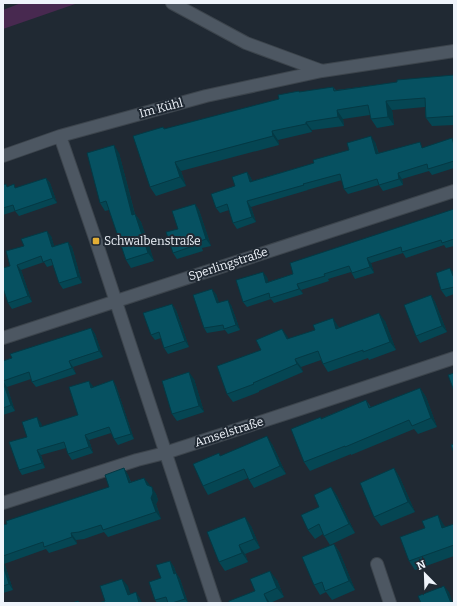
<svg xmlns="http://www.w3.org/2000/svg" width="457" height="606" font-family="Bitter,serif">
<style>
.green{fill:#482950}
.lines{fill:none;stroke-linecap:round;stroke-linejoin:round}
.street-casing{stroke:#3c444c;stroke-width:14}
.street{stroke:#4d5762;stroke-width:12}
.wall{fill:#054653}
.shaded-wall{fill:#043944}
.building{fill:#065161;stroke:#043944}
.poi-dot{fill:#e3ae35;stroke:#202933;stroke-width:1.5}
.labels{text-anchor:middle;stroke-width:4;stroke-linejoin:round;paint-order:stroke}
.street-label{font-size:12px;fill:#eff4fb;stroke:#202933}
.poi-label{font-size:12px;fill:#eff4fb;stroke:#202933;text-anchor:start}
</style>
<rect width="100%" height="100%" fill="#202933"/>
<!-- green -->
<path class="green" d="M21,3H78L3,29V10Z"/>
<g class="lines">
<!-- street casing -->
<g class="street-casing">
<path id="street" d="M172,3L246,43L322,71
M60,136L96,241L215,603
M3,156L60,136L206,96L322,71L454,51
M3,338L454,191
M3,503L137,460L165,453L300,409L454,358
M377,564L390,603"/>
</g>
<!-- street -->
<use href="#street" class="street"/>
</g>
<!-- wall -->
<path class="wall" d="M454,75V125L432,126L426,118L425,107L392,110L394,125L377,128L371,119L370,115L343,119L344,126L312,130V132L278,140L279,145L181,171L186,186L156,196L150,187L163,127L165,129L279,99L299,92L333,87L336,90Z
M452,138L454,142V168L432,175L429,171L402,179L403,185L383,191L379,185L348,194L344,189L342,180L307,190H308L251,207L256,222L237,229L233,223L229,210L220,213L216,208L247,172L251,178L252,181L314,163L349,150L375,142L379,154L423,148Z
M119,153L135,214L141,222L154,261L131,268L126,260L109,210L105,211L100,203Z
M46,178L50,183L57,203L19,216L15,211L3,215V185L8,187L17,188Z
M195,204L199,210L211,246L202,248L203,251L177,259L173,253L178,229Z
M454,209V246L446,248L444,245L406,258L403,253L371,263L374,273L355,279L351,272L328,279L329,281L301,290L303,294L274,303L271,299L247,307L243,302L267,277L268,282L293,274Z
M51,236L54,246L68,242L72,247L82,283L63,289L59,283L53,265L47,267L44,262L21,270L32,302L12,309L8,303L4,291L3,292V268L10,266Z
M454,273V294L446,297L441,290Z
M216,294L219,303L231,305L240,330L228,334L225,330L207,333L204,328Z
M431,295L435,302L447,332L420,343L416,336Z
M172,304L176,310L189,347L168,354L164,348L161,338L155,340L151,335Z
M385,321L396,350L369,360L368,358L328,372L323,364L321,360L301,367L303,372L259,391V392L233,402L227,394L261,350L282,329L288,339L338,326L339,328Z
M91,328L95,334L103,357L73,367L76,374L36,387L32,382L31,379L7,387L15,411L3,415V361Z
M194,379L204,412L177,421L172,414Z
M113,380L116,386L134,439L118,445L114,439L111,433L89,440L93,453L72,460L68,454L66,448L41,455L45,468L22,475L19,470L27,437L41,423L42,427L78,415L93,386V387Z
M420,388L426,397L437,427L418,434L414,429L351,455V454L310,471L304,462L322,418L366,400L371,407Z
M272,444L286,474L254,488L248,478L208,495L203,486L219,453L221,456Z
M124,468L128,475L131,482L144,478L156,494L158,500L156,504L161,519L108,537L104,532L84,539L76,540L77,544L49,553L46,549L4,564L5,565L13,590L3,593V525L109,487Z
M394,468L400,478L415,512L381,526L374,517Z
M331,487L337,496L355,533L330,545L323,534L315,539L308,530L319,507Z
M454,524V556L415,570L409,561L425,528L444,525L445,527Z
M251,526L260,548L245,554L248,562L225,571L219,562Z
M334,544L340,553L355,590L332,600L326,592L320,595L314,585Z
M170,561L174,567L176,573L180,579L188,603H157L155,600L161,578Z
M277,580L284,597L270,603H229Z"/>
<!-- shaded-wall -->
<path class="shaded-wall" d="M386,101L392,110L394,125L388,117Z
M337,110L343,119L344,126L338,117Z
M306,122L312,130V132L306,124Z
M272,131L278,140L279,145L273,136Z
M371,136L375,142L380,160L376,154Z
M114,145L119,153L137,223L132,215Z
M175,162L181,171L186,186L180,177Z
M247,172L251,178L254,187L250,182Z
M398,173L402,179L403,185L399,179Z
M46,178L50,183L57,203L53,198Z
M247,201L251,207L256,222L252,217Z
M195,204L199,210L211,246L206,239Z
M135,214L141,222L154,261L148,253Z
M47,231L51,236L56,252L52,247Z
M68,242L72,247L82,283L78,277Z
M367,258L371,263L374,273L370,267Z
M17,265L21,270L32,302L28,296Z
M450,268L454,273V277L453,276Z
M263,272L267,277L270,288L266,283Z
M297,284L301,290L303,294L299,289Z
M212,289L216,294L221,308L217,303Z
M431,295L435,302L447,332L442,326Z
M228,300L231,305L240,330L236,325Z
M172,304L176,310L189,347L185,341Z
M379,313L385,321L396,350L390,342Z
M333,318L338,326L342,337L336,329Z
M91,328L95,334L103,357L99,351Z
M282,329L288,337L292,347L287,339Z
M295,359L301,367L303,372L297,364Z
M69,361L73,367L76,374L72,368Z
M189,372L194,379L204,412L199,406Z
M113,380L116,386L134,439L131,434Z
M3,381L7,387L15,411L11,405Z
M89,381L93,386L95,393L91,388Z
M420,388L426,397L437,427L431,418Z
M37,417L41,423L44,433L40,427Z
M85,435L89,440L93,453L89,447Z
M267,436L272,444L286,474L280,466Z
M37,450L41,455L45,468L42,463Z
M124,468L128,475L133,490L129,483Z
M394,468L400,478L415,512L408,502Z
M144,478L149,484L151,491L147,485Z
M152,487L156,494L158,500L156,504L161,519L156,512L151,498Z
M331,487L337,496L355,533L349,524Z
M438,515L444,525L449,537L442,528Z
M245,517L251,526L260,548L254,539Z
M71,533L76,540L77,544L72,537Z
M334,544L340,553L355,590L349,581Z
M239,545L245,554L248,562L242,553Z
M170,561L174,567L178,579L174,574Z
M3,562L5,565L13,590L9,584L3,565Z
M270,571L277,580L284,597L277,588Z
M176,573L180,579L188,603L185,599Z
M122,579L128,586L133,602L128,595Z
M444,586L449,592L453,603H451Z
M136,592L141,600L142,603H139Z
M264,594L270,603H268Z"/>
<!-- building -->
<path class="building" d="M454,75V116L426,118L425,98L386,101L388,117L371,119L368,105L337,110L338,117L306,122V124L272,131L273,136L175,162L180,177L150,187L133,136L163,127L164,129L279,99L278,95L299,91V92L333,87L334,91L397,82V80Z
M371,136L376,154L420,142L422,148L452,138L454,145V161L428,169L427,164L398,173L399,179L379,185L377,179L344,189L340,174L303,184L304,185L247,201L252,217L233,223L227,204L216,208L211,194L235,186L232,177L247,172L250,182L314,163L313,160L349,150L347,143Z
M114,145L132,215L135,214L148,253L126,260L106,201L100,203L87,153Z
M46,178L53,198L15,211L13,205L3,208V185L6,184L7,187L14,184L15,188Z
M195,204L206,239L198,242L199,244L173,253L166,232L178,229L172,211Z
M454,209V239L442,243L441,240L402,252L401,247L367,258L370,267L352,273L349,266L324,274L325,276L297,284L299,289L270,298L269,293L243,302L236,280L263,272L266,283L293,274L290,263Z
M47,231L52,247L68,242L78,277L59,283L51,259L43,262L41,256L17,265L28,296L8,303L3,288V268L10,266L6,251L24,246L21,239Z
M450,268L453,276H454V287L441,290L436,273Z
M212,289L217,303L228,300L236,325L224,329L223,325L204,328L193,295Z
M431,295L442,326L416,336L404,305Z
M172,304L185,341L164,348L159,332L151,335L143,313Z
M379,313L390,342L363,352V350L323,364L318,351L295,359L297,364L253,383L254,384L227,394L217,366L261,350L256,340L282,329L287,339L315,330L313,325L333,318L336,329Z
M91,328L99,351L69,361L72,368L32,382L29,372L3,381V361L12,358L10,354Z
M189,372L199,406L172,414L162,381Z
M454,373V391L448,375Z
M113,380L131,434L114,439L109,427L85,435L89,447L68,454L64,442L37,450L42,463L19,470L9,442L27,437L22,422L37,417L40,427L78,415L69,387L89,381L91,388Z
M3,382L11,405L3,408Z
M420,388L431,418L412,426L409,420L345,447V446L304,462L291,429L321,417V419L366,400L369,408Z
M267,436L280,466L249,480L244,469L203,486L193,464L219,453L220,456Z
M454,444V453L451,445Z
M124,468L129,483L144,478L147,485L152,487L153,493L151,498L156,512L103,530L101,525L79,532L71,533L72,537L44,547L43,542L3,556V525L7,524L6,521L109,487L105,475Z
M394,468L408,502L374,517L360,483Z
M331,487L349,524L324,536L319,524L308,530L301,515L319,507L314,495Z
M438,515L442,528L454,524V545L409,561L400,537L425,528L422,521Z
M245,517L254,539L239,545L242,553L219,562L207,532Z
M334,544L349,581L325,591L322,582L314,585L302,557Z
M170,561L174,574L176,573L185,599L172,603H168L166,597L155,600L149,582L161,578L156,565Z
M3,565L9,584L3,586Z
M270,571L277,588L264,594L268,603H229V601L255,591L250,579Z
M122,579L128,595L136,592L139,603H99L105,601L100,586Z
M444,586L451,603H421L418,596Z
M78,601L79,603H72Z"/>
<!-- markers -->
<rect class="poi-dot" x="92" y="237" width="8" height="8" rx="2"/>
<g class="labels">
<!-- street labels -->
<g class="street-label">
<text transform="translate(161 108) rotate(-15)" y="4">Im Kühl</text>
<text transform="translate(228 264) rotate(-18)" y="4">Sperlingstraße</text>
<text transform="translate(229 432) rotate(-18)" y="4">Amselstraße</text>
</g>
<!-- poi labels -->
<g class="poi-label">
<text x="104" y="245">Schwalbenstraße</text>
</g>
</g>
<!-- border -->
<rect width="457" height="606" fill="none" stroke="#eff4fb" stroke-width="8"/>
<!-- north arrow -->
<g transform="translate(425 574) rotate(337)" stroke="#202933" stroke-width="3" paint-order="stroke">
<path d="M0-3L7 15L0 10L-7 15Z" fill="#eff4fb"/>
<text y="-6" font-size="11" font-weight="bold" text-anchor="middle" fill="#eff4fb">N</text>
</g>
</svg>
